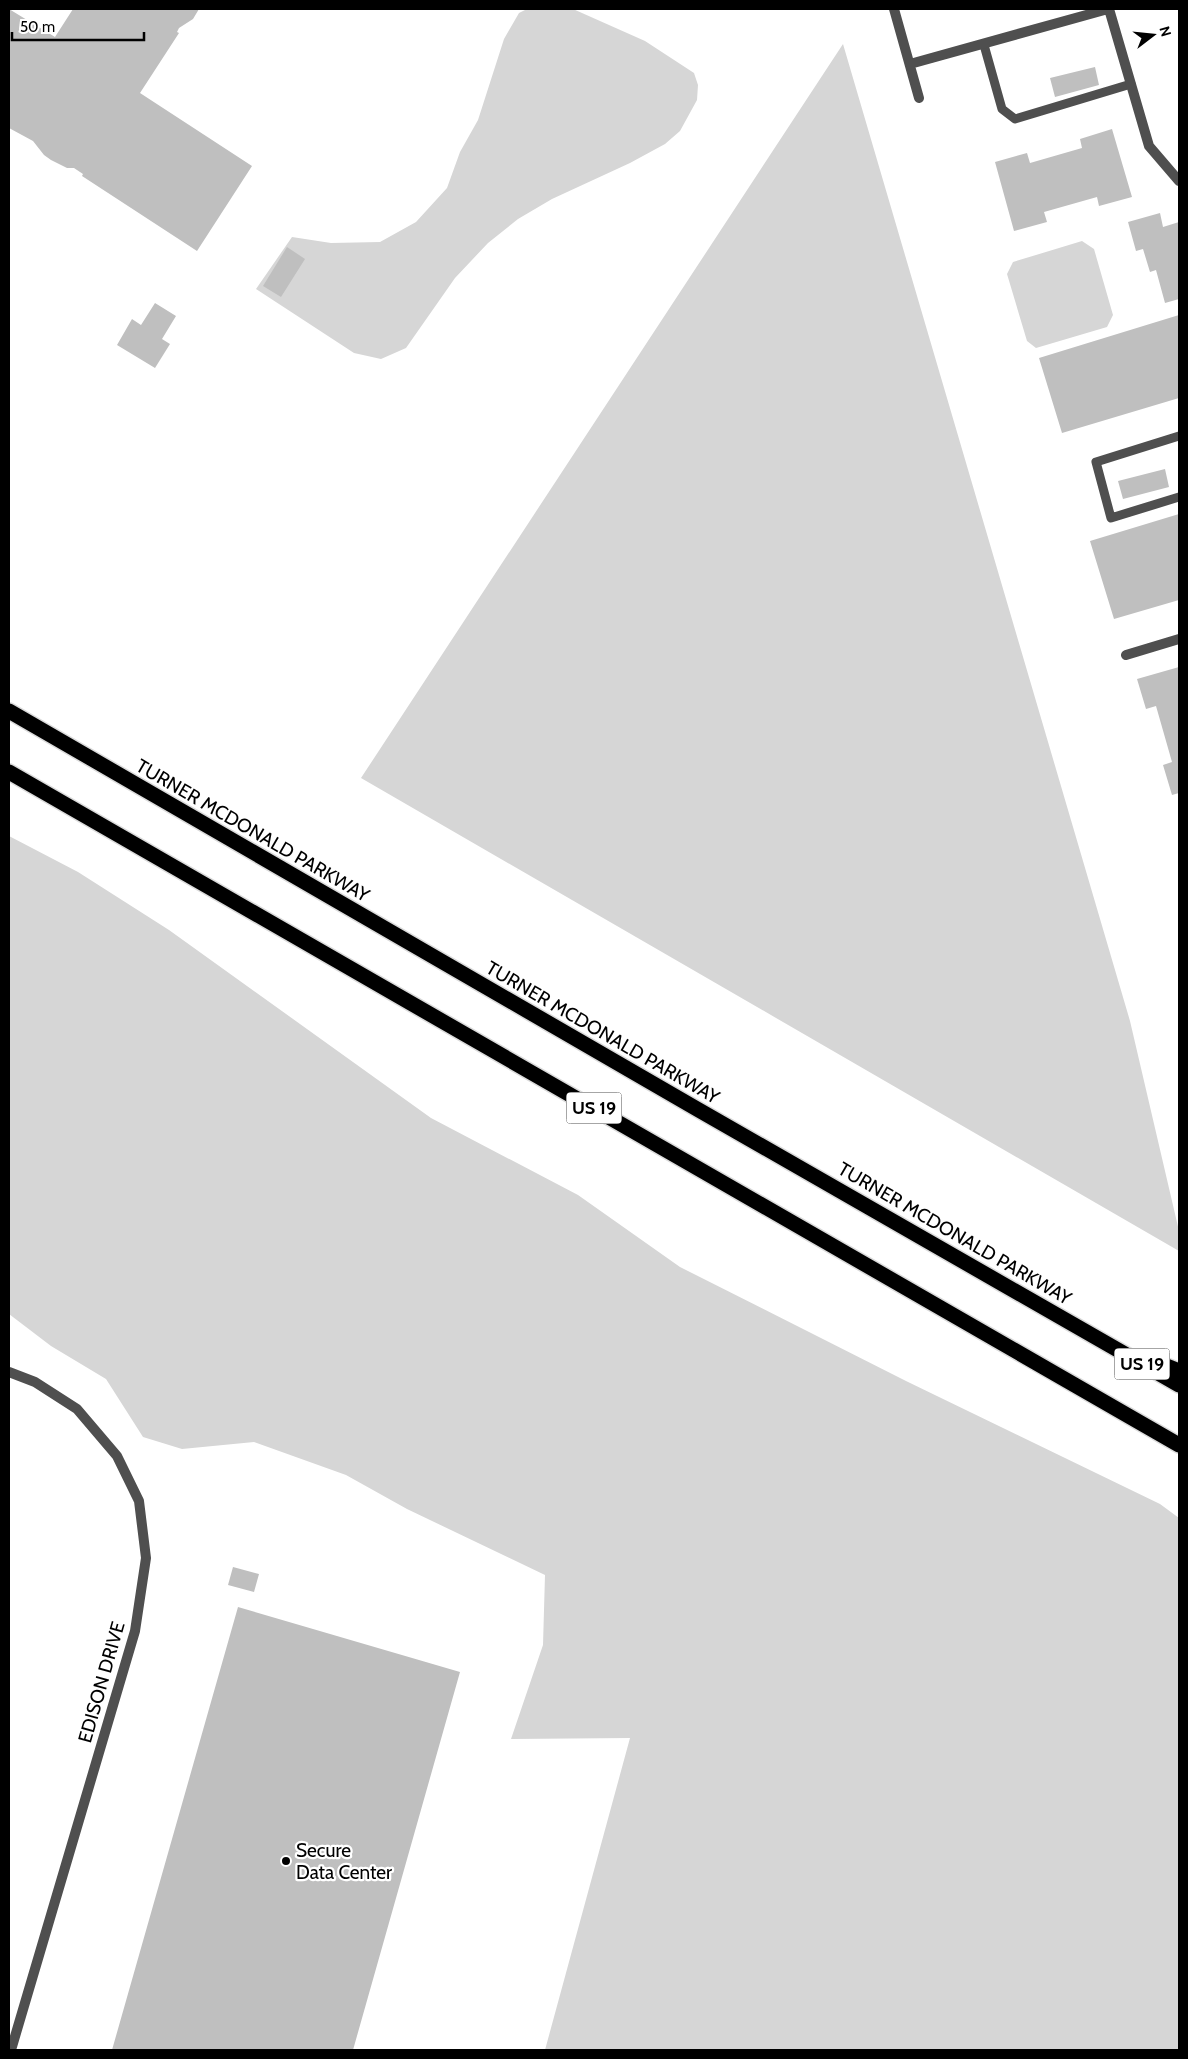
<svg xmlns="http://www.w3.org/2000/svg" width="1188" height="2059" font-family="Cabin,sans-serif">
<style>
.green{fill:#d6d6d6}
.building{fill:#bfbfbf}
.lines{fill:none;stroke-linecap:round;stroke-linejoin:round}
.motorway-casing{stroke:#dbdbdb;stroke-width:18}
.service{stroke:#4f4f4f;stroke-width:9}
.minor{stroke:#4f4f4f;stroke-width:10}
.motorway{stroke:#000;stroke-width:15}
.poi-dot{fill:#000;stroke:#fff;stroke-width:2}
.labels{text-anchor:middle;stroke-width:4.5;stroke-linejoin:round;paint-order:stroke}
.shield{fill:#fff;stroke:#4c4c4c;stroke-width:1}
.shield-label{font-size:18px;font-weight:bold;fill:#000}
.street-label{font-size:19px;fill:#000;stroke:#fff}
.poi-label{font-size:19px;fill:#000;stroke:#fff;text-anchor:start}
</style>
<rect width="100%" height="100%" fill="#fff"/>
<!-- green -->
<path class="green" d="M527,9H573L645,41L694,73L698,85L697,100L680,131L665,144L630,163L552,199L518,219L488,243L455,278L406,348L381,359L354,353L256,289L292,237L331,243L380,242L416,222L447,188L460,152L478,120L504,39L519,13Z
M843,44L1130,1021L1179,1231V1251L361,778Z
M1082,241L1094,249L1113,315L1107,327L1036,348L1027,341L1007,274L1013,262Z
M9,836L78,872L169,930L431,1118L578,1195L680,1267L906,1381L1160,1504L1179,1518V2050H545L630,1738L511,1739L543,1645L545,1575L407,1509L346,1475L254,1442L182,1449L143,1437L106,1379L51,1346L9,1314Z"/>
<!-- building -->
<path class="building" d="M9,9L55,37L73,9H199L193,19L179,28L177,32L179,33L140,93L252,166L197,251L82,176L83,174L74,168H67L51,160L44,155L33,141L9,128Z
M1095,67L1099,85L1055,97L1050,78Z
M1112,129L1132,197L1099,206L1097,197L1044,212L1047,222L1014,231L995,162L1027,153L1030,163L1082,148L1080,139Z
M1160,213L1163,227L1179,222V299L1165,303L1156,270L1150,272L1143,249L1136,251L1128,222Z
M287,247L305,259L281,297L263,286Z
M155,303L176,316L162,339L170,344L155,368L117,345L132,319L141,325Z
M1179,315V398L1062,433L1039,358Z
M1165,469L1169,487L1123,499L1118,481Z
M1179,514V600L1114,619L1090,541Z
M1179,667V793L1172,795L1163,765L1172,762L1156,706L1146,709L1137,679Z
M233,1567L259,1574L254,1592L228,1585Z
M238,1607L460,1672L353,2050H112Z"/>
<g class="lines">
<!-- motorway casing -->
<g class="motorway-casing">
<path id="motorway" d="M9,711L697,1109L1179,1385
M9,772L1179,1445
M1149,1359L1179,1371"/>
</g>
<!-- service -->
<path class="service" d="M984,45L1002,109L1015,119L1131,84
M1179,436L1096,462L1111,518L1179,497"/>
<!-- minor -->
<path class="minor" d="M894,9L919,98
M1109,9L1149,146L1179,181
M910,64L1108,9
M1126,655L1179,639
M9,1372L35,1382L77,1409L117,1456L139,1501L146,1558L135,1631L11,2050"/>
<!-- motorway -->
<use href="#motorway" class="motorway"/>
</g>
<!-- markers -->
<circle class="poi-dot" cx="286" cy="1861" r="5"/>
<g class="labels">
<!-- shield labels -->
<g class="shield">
<rect x="566.5" y="1092.5" width="55" height="31" rx="4"/>
<rect x="1114.5" y="1348.5" width="55" height="31" rx="4"/>
</g>
<g class="shield-label">
<text x="594" y="1114">US 19</text>
<text x="1142" y="1370">US 19</text>
</g>
<!-- street labels -->
<g class="street-label">
<text transform="translate(253 830) rotate(30)" y="7">TURNER MCDONALD PARKWAY</text>
<text transform="translate(603 1032) rotate(30)" y="7">TURNER MCDONALD PARKWAY</text>
<text transform="translate(955 1233) rotate(30)" y="7">TURNER MCDONALD PARKWAY</text>
<text transform="translate(101 1682) rotate(-74)" y="7">EDISON DRIVE</text>
</g>
<!-- poi labels -->
<g class="poi-label">
<text x="296" y="1857">Secure<tspan x="296" dy="22">Data Center</tspan></text>
</g>
</g>
<!-- border -->
<rect width="1188" height="2059" fill="none" stroke="#000000" stroke-width="20"/>
<!-- north arrow -->
<g transform="translate(1153 35) rotate(74)" stroke="#ffffff" stroke-width="4" paint-order="stroke">
<path d="M0-4L9 19L0 12L-9 19Z" fill="#000000"/>
<text y="-8" font-size="14" font-weight="bold" text-anchor="middle" fill="#000000">N</text>
</g>
<!-- scale -->
<path d="M12 32v8h132v-8" fill="none" stroke="#000000" stroke-width="2.5"/>
<text x="20" y="32" font-size="15" fill="#000000" stroke="#ffffff" stroke-width="4" paint-order="stroke">50 m</text>
</svg>
